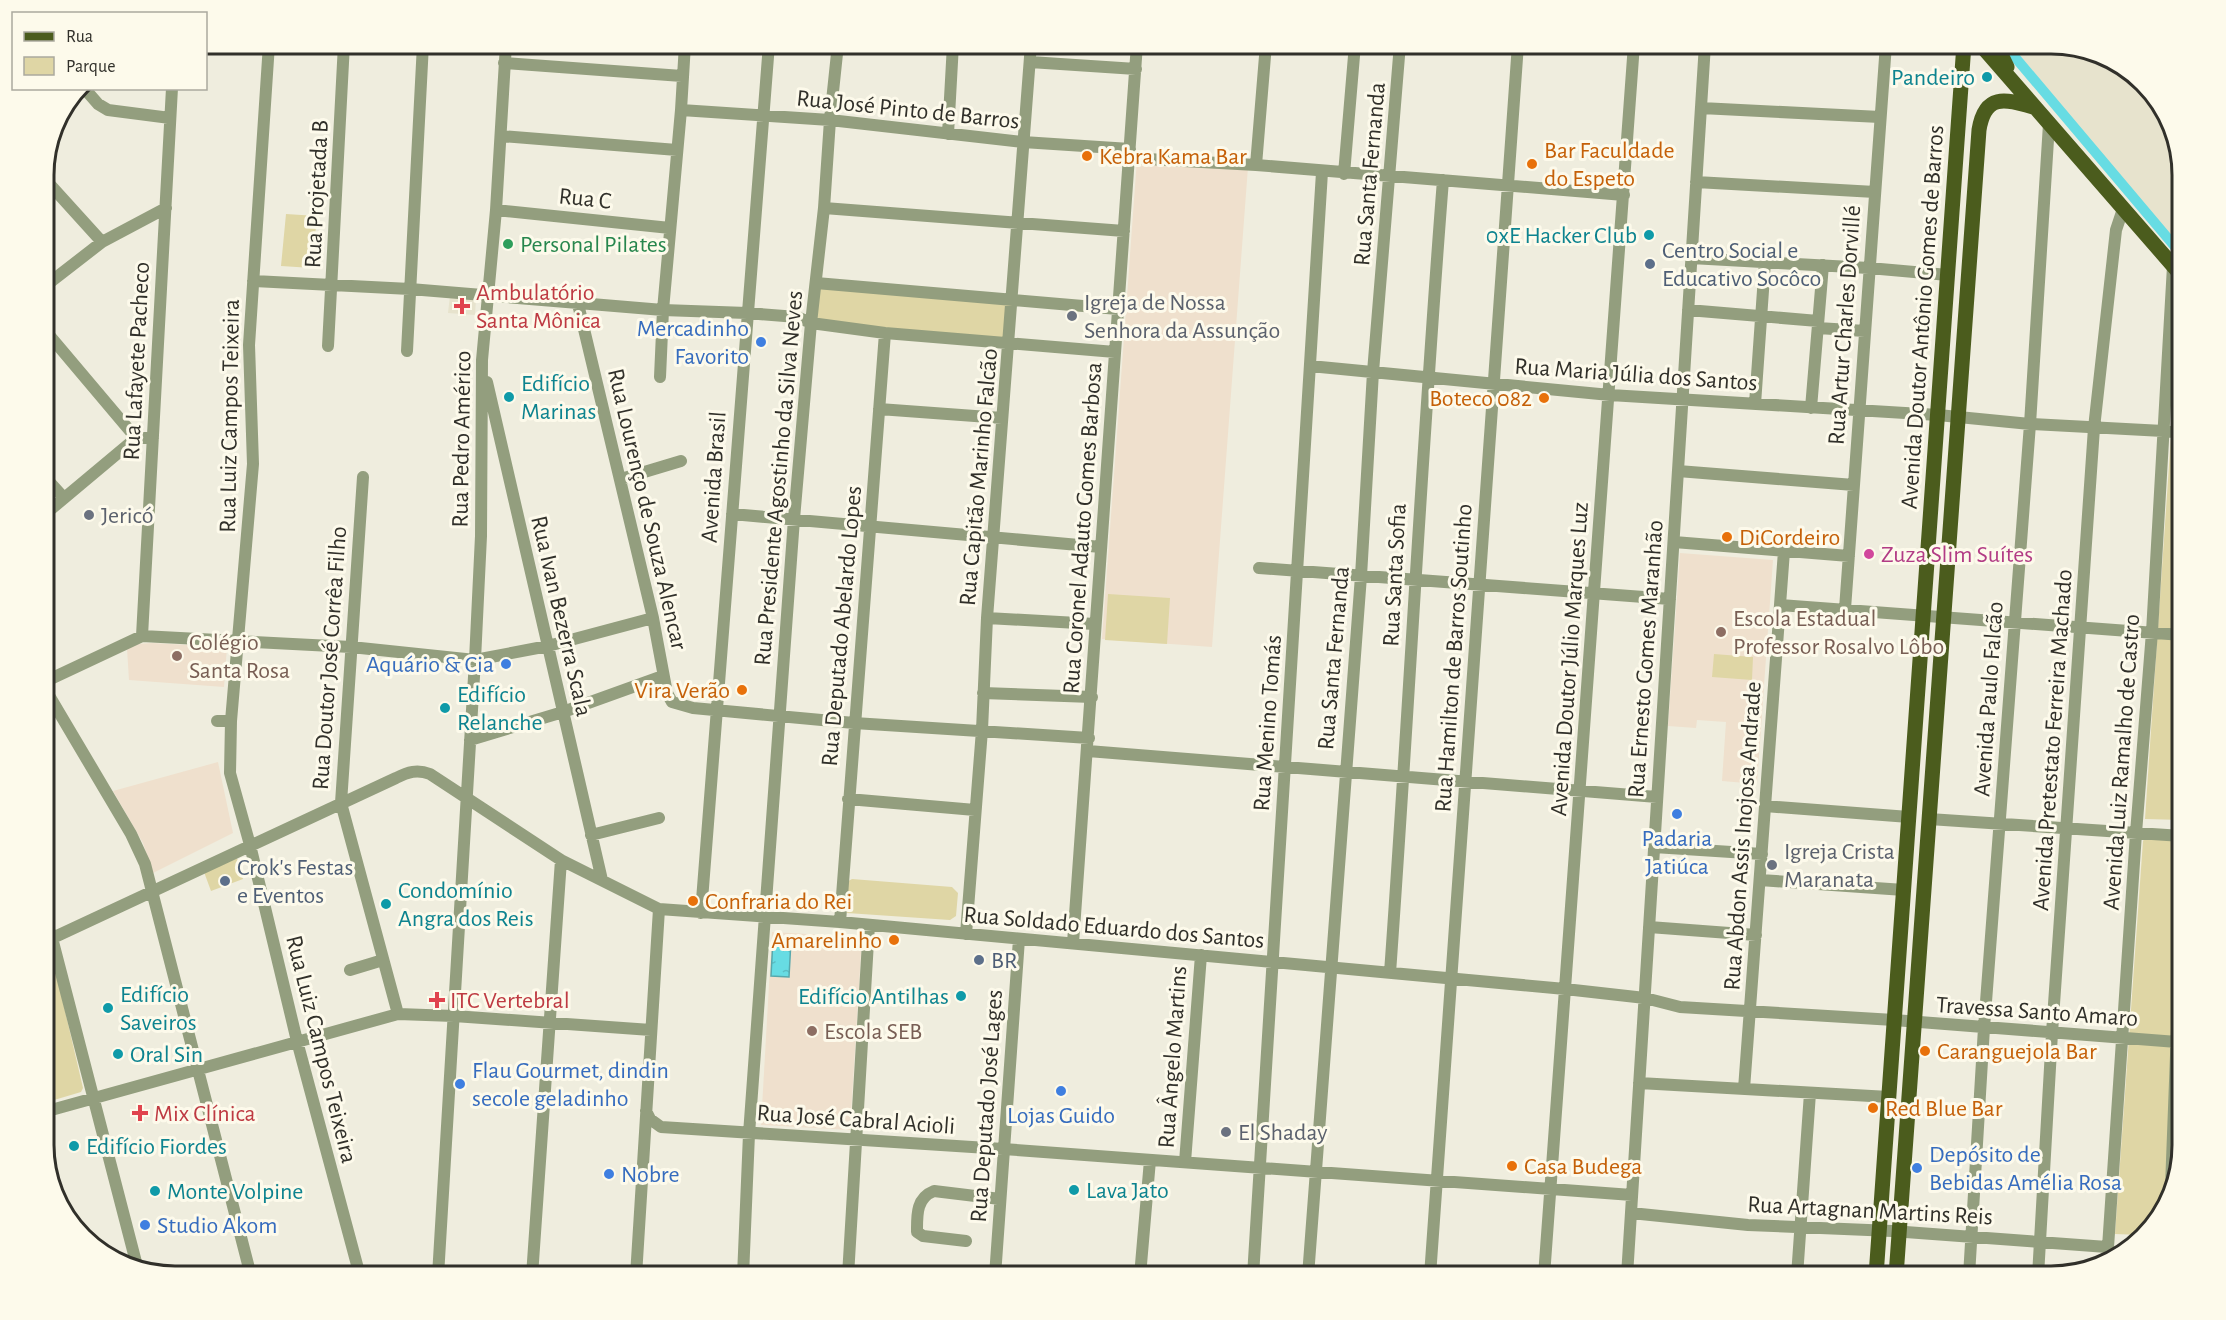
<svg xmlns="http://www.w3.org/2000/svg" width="2226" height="1320" font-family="'Alegreya Sans',sans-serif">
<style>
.built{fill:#e7e3cd}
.education{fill:#efe0cd}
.green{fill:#dfd6a5}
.water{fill:url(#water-ripples);stroke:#57a8ac;stroke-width:1.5}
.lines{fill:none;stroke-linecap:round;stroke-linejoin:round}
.canal{stroke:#67dce3;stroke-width:10}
.minor{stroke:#939e7e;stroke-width:12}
.major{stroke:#4b5c1d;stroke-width:15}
.culture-dot{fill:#0f9aa8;stroke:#fdfaeb;stroke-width:2}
.food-dot{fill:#e8710a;stroke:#fdfaeb;stroke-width:2}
.leisure-dot{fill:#2e9e5b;stroke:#fdfaeb;stroke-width:2}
.service-dot{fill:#5c6f8a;stroke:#fdfaeb;stroke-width:2}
.health-dot{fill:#e0444e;stroke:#fdfaeb;stroke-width:2}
.worship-dot{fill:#6b7280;stroke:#fdfaeb;stroke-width:2}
.shop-dot{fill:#3f7fe0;stroke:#fdfaeb;stroke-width:2}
.hotel-dot{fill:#d1479c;stroke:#fdfaeb;stroke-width:2}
.education-dot{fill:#8d6e63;stroke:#fdfaeb;stroke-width:2}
.labels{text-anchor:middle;stroke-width:6;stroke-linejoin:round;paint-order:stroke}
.culture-label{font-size:24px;fill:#0d838f;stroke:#fdfaeb;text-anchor:start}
.street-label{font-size:24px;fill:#31302a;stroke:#fdfaeb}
.food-label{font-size:24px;fill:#c56008;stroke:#fdfaeb;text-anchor:start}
.leisure-label{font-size:24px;fill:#27864d;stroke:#fdfaeb;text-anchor:start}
.service-label{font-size:24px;fill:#4e5e75;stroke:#fdfaeb;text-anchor:start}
.health-label{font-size:24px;fill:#be3a42;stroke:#fdfaeb;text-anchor:start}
.worship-label{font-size:24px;fill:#5b616d;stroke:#fdfaeb;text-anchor:start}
.shop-label{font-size:24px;fill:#366cbe;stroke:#fdfaeb;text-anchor:start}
.hotel-label{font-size:24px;fill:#b23c85;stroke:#fdfaeb;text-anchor:start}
.education-label{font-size:24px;fill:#785e54;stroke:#fdfaeb;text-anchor:start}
.rim{fill:none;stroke:#31302a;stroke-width:3}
</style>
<defs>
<pattern id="water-ripples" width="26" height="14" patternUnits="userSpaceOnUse" patternTransform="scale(1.5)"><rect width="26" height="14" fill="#67dce3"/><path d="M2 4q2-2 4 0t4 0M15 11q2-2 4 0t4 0" fill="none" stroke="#5abdc3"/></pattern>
</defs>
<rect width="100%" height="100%" fill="#efedde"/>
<!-- built -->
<path class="built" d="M2012,44H2051L2117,61L2165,109L2182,167V250L2017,52Z
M450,296L476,298L475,315L448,313Z"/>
<!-- education -->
<path class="education" d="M1137,159L1248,167L1212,647L1102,639Z
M1680,553L1773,560L1757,784L1722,781L1726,722L1697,720L1696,728L1668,726Z
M152,643L227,647L224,687L129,680L127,648L136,644Z
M218,762L233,833L153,873L143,843L113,791Z
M772,932L862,937L850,1130L761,1125Z"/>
<!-- green -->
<path class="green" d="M286,214L317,216L312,268L281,266Z
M816,283L1012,298L1010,343L811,323Z
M2182,307V417H2175Z
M2171,436L2182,437V820L2145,819Z
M1108,594L1170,598L1167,644L1105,640Z
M1714,654L1753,657L1752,680L1712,677Z
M2147,835L2182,838L2166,1206L2165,1211L2141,1235L2115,1234L2143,841Z
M237,858L243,879L211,891L204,872Z
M852,879L952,887L958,893L956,916L950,920L847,913L844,906L845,883Z
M44,950L49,952L52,955L83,1088L81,1092L44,1103Z"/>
<!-- water -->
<path class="water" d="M773,939L791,940L789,977L771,976Z"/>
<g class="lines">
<!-- canal -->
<path class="canal" d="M2007,44L2014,56L2182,255"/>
<!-- minor -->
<path class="minor" d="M269,44L249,345L253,464L231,721L230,773L250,845L297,1041L360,1276
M1851,44L1885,45
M1030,62L1136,69
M504,63L682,76
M84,88L98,104L108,110L170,118
M1701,108L1880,117
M681,110L830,120L1023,142L1130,149
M948,134L953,44
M501,136L677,150
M1129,158L1256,165L1624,195
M1256,165L1266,44
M1344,174L1355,44
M44,178L102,242
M1696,182L1875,192
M824,208L1124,231
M496,210L670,228
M1691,258L1869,268L1948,275
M253,281L410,289L663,310L747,313L797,317L811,323L885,333L1115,352
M816,283L1118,309
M44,287L102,242L166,208
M578,304L653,618L667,693L672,702L693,708L854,723L1089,738
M1688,310L1818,321
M1818,328L1865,331
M44,329L136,438
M328,346L344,44
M407,351L423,44
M1310,366L1610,395L1938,415L2030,424L2182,432
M660,377L663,310L681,110L685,44
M487,382L602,880
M1755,404L1765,262
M1811,408L1823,265
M879,409L1002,418
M1678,471L1854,485
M44,476L64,498
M363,477L341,803L398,1014
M621,479L681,461
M732,514L1101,547
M44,515L136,438H153
M1674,542L1849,556
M1259,568L1670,599
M1780,605L2182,635
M1845,609L1886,44
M987,618L1095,624
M142,636L172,88
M44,682L142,636L351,647L475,660L548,646L653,618
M44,687L131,834L145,864L251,1276
M983,693L1092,697
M217,721H231
M470,740L563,712L663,676
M1088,751L1657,797
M848,799L975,810
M1765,806L1909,817
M1929,819L2182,836
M591,835L659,818
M1654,847L1762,854
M1760,880L1904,890
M701,913L769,44
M44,916L52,938L137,1266
M840,922L885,333
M1649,927L1756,935
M966,934L982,730L987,618L1031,44
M44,942L396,778C408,772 417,769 430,774L561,860L659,909L840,922L1565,989L1645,998L1680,1007L1894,1020L2177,1042
M1073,943L1137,44
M350,970L383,960
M1390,973C1409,709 1422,444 1443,180
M1639,1083L1889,1097
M1744,1089L1784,551
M646,1111L650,1119L661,1127L1003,1149L1632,1195
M44,1112L398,1014L454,1016L651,1030
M1185,1162L1201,955
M2171,1187L2182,897
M1631,1213L1748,1225L1892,1231L2107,1247
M966,1241L923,1236L917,1232C917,1215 916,1198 934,1191L1000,1199
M2107,1262L2136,833L2152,632L2173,266
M438,1276L475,660L481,536L482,360L496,210L506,44
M532,1276L561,860
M636,1276L659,909
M743,1276L749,1134L794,519L811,323L824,208L830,120L838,44
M848,1276L869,925
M995,1276L1019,939
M1140,1276L1150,1160
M1253,1276L1322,172
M1308,1276L1361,576L1373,372L1400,44
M1430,1276L1518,44
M1544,1276L1634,44
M1627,1276L1705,44
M1797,1276L1810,1093
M1969,1276L1984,1028L2030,424L2049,124
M2038,1276L2052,1033L2094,428L2116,230L2123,209"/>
<!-- major -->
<path class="major" d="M1980,44L2182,276
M1996,44L2007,67
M1876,1276L1964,44
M1896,1276L1979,130C1985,93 2005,99 2033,107"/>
</g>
<!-- markers -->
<g class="culture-dot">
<circle cx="1987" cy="77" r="6"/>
<circle cx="1649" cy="235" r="6"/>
<circle cx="509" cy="397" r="6"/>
<circle cx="445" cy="708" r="6"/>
<circle cx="386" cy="904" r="6"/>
<circle cx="961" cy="996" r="6"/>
<circle cx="108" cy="1008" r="6"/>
<circle cx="118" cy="1054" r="6"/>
<circle cx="74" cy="1146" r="6"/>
<circle cx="1074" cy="1190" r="6"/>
<circle cx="155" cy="1191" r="6"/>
</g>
<g class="food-dot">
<circle cx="1087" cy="156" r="6"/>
<circle cx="1532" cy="164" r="6"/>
<circle cx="1544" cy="398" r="6"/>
<circle cx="1727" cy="537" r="6"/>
<circle cx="742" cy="690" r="6"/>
<circle cx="693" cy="901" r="6"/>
<circle cx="894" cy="940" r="6"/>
<circle cx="1925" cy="1051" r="6"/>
<circle cx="1873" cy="1108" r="6"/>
<circle cx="1512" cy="1166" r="6"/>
</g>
<circle class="leisure-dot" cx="508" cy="244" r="6"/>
<g class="service-dot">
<circle cx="1650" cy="264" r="6"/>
<circle cx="225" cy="881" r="6"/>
<circle cx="979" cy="960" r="6"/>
</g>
<g class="health-dot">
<path d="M459 297h6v6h6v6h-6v6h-6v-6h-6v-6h6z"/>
<path d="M434 991h6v6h6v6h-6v6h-6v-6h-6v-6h6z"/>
<path d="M137 1104h6v6h6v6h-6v6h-6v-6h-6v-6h6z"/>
</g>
<g class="worship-dot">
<circle cx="1072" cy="316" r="6"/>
<circle cx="89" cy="515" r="6"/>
<circle cx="1772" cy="865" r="6"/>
<circle cx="1226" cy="1132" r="6"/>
</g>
<g class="shop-dot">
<circle cx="761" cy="342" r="6"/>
<circle cx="506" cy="664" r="6"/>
<circle cx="1677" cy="814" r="6"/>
<circle cx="460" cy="1084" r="6"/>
<circle cx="1061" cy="1091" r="6"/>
<circle cx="1917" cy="1168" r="6"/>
<circle cx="609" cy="1174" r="6"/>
<circle cx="145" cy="1225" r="6"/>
</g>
<circle class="hotel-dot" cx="1869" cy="554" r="6"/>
<g class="education-dot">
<circle cx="1721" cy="632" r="6"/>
<circle cx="177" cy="656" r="6"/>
<circle cx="812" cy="1031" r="6"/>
</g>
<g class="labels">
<!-- culture labels -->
<g class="culture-label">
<text x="1975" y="85" text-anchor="end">Pandeiro</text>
<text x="1637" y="243" text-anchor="end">0xE Hacker Club</text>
<text x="521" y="391">Edifício<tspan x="521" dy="28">Marinas</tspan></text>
<text x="457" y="702">Edifício<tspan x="457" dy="28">Relanche</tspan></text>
<text x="398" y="898">Condomínio<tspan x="398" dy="28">Angra dos Reis</tspan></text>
<text x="120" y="1002">Edifício<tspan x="120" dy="28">Saveiros</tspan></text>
<text x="949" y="1004" text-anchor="end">Edifício Antilhas</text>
<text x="130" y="1062">Oral Sin</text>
<text x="86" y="1154">Edifício Fiordes</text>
<text x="1086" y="1198">Lava Jato</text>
<text x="167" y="1199">Monte Volpine</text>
</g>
<!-- street labels -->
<g class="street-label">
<text transform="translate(908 109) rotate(6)" y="8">Rua José Pinto de Barros</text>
<text transform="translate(1369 174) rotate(-85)" y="8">Rua Santa Fernanda</text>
<text transform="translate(316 194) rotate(-87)" y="8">Rua Projetada B</text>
<text transform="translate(585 198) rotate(6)" y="8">Rua C</text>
<text transform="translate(1922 317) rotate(-86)" y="8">Avenida Doutor Antônio Gomes de Barros</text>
<text transform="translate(1844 325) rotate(-86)" y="8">Rua Artur Charles Dorvillé</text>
<text transform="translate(136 361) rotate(-87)" y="8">Rua Lafayete Pacheco</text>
<text transform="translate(1636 374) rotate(4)" y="8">Rua Maria Júlia dos Santos</text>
<text transform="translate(229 416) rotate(-89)" y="8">Rua Luiz Campos Teixeira</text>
<text transform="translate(461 439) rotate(-89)" y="8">Rua Pedro Américo</text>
<text transform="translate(713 477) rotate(-86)" y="8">Avenida Brasil</text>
<text transform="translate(978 477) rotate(-85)" y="8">Rua Capitão Marinho Falcão</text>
<text transform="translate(778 478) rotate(-85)" y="8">Rua Presidente Agostinho da Silva Neves</text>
<text transform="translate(648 509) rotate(77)" y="8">Rua Lourenço de Souza Alencar</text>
<text transform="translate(1082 528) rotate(-86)" y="8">Rua Coronel Adauto Gomes Barbosa</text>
<text transform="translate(1394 575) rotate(-87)" y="8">Rua Santa Sofia</text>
<text transform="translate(562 616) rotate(77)" y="8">Rua Ivan Bezerra Scala</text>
<text transform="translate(841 626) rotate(-85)" y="8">Rua Deputado Abelardo Lopes</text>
<text transform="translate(329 658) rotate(-86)" y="8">Rua Doutor José Corrêa Filho</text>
<text transform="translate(1333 658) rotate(-85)" y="8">Rua Santa Fernanda</text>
<text transform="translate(1453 658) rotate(-86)" y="8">Rua Hamilton de Barros Soutinho</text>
<text transform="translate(1569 659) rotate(-86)" y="8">Avenida Doutor Júlio Marques Luz</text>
<text transform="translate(1645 659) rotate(-86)" y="8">Rua Ernesto Gomes Maranhão</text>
<text transform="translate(1988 699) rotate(-86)" y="8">Avenida Paulo Falcão</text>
<text transform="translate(1267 723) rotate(-86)" y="8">Rua Menino Tomás</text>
<text transform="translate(2052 740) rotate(-86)" y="8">Avenida Pretestato Ferreira Machado</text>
<text transform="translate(2121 762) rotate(-86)" y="8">Avenida Luiz Ramalho de Castro</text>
<text transform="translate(1742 836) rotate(-86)" y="8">Rua Abdon Assis Inojosa Andrade</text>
<text transform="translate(1114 927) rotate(5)" y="8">Rua Soldado Eduardo dos Santos</text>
<text transform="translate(2037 1011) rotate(4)" y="8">Travessa Santo Amaro</text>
<text transform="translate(322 1049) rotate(76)" y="8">Rua Luiz Campos Teixeira</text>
<text transform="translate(1172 1057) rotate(-86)" y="8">Rua Ângelo Martins</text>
<text transform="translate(986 1106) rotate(-86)" y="8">Rua Deputado José Lages</text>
<text transform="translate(856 1119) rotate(4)" y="8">Rua José Cabral Acioli</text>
<text transform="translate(1870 1210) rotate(3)" y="8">Rua Artagnan Martins Reis</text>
</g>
<!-- food labels -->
<g class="food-label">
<text x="1544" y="158">Bar Faculdade<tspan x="1544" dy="28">do Espeto</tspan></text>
<text x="1099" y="164">Kebra Kama Bar</text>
<text x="1532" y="406" text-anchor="end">Boteco 082</text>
<text x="1739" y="545">DiCordeiro</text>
<text x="730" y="698" text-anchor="end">Vira Verão</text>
<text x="705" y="909">Confraria do Rei</text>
<text x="882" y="948" text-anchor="end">Amarelinho</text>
<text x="1937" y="1059">Caranguejola Bar</text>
<text x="1885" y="1116">Red Blue Bar</text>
<text x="1524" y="1174">Casa Budega</text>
</g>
<!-- leisure labels -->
<g class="leisure-label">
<text x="520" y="252">Personal Pilates</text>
</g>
<!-- service labels -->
<g class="service-label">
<text x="1662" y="258">Centro Social e<tspan x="1662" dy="28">Educativo Socôco</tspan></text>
<text x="237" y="875">Crok's Festas<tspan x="237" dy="28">e Eventos</tspan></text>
<text x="991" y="968">BR</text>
</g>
<!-- health labels -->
<g class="health-label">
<text x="476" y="300">Ambulatório<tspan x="476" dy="28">Santa Mônica</tspan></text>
<text x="450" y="1008">ITC Vertebral</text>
<text x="154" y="1121">Mix Clínica</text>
</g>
<!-- worship labels -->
<g class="worship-label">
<text x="1084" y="310">Igreja de Nossa<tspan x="1084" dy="28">Senhora da Assunção</tspan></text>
<text x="101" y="523">Jericó</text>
<text x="1784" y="859">Igreja Crista<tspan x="1784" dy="28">Maranata</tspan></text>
<text x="1238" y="1140">El Shaday</text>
</g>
<!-- shop labels -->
<g class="shop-label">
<text x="749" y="336" text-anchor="end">Mercadinho<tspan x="749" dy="28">Favorito</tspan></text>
<text x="494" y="672" text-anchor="end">Aquário &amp; Cia</text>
<text x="1677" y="846" text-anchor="middle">Padaria<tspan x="1677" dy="28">Jatiúca</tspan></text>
<text x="472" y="1078">Flau Gourmet, dindin<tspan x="472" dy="28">secole geladinho</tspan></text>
<text x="1061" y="1123" text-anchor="middle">Lojas Guido</text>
<text x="1929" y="1162">Depósito de<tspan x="1929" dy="28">Bebidas Amélia Rosa</tspan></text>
<text x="621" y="1182">Nobre</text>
<text x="157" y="1233">Studio Akom</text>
</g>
<!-- hotel labels -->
<g class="hotel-label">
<text x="1881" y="562">Zuza Slim Suítes</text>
</g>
<!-- education labels -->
<g class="education-label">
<text x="1733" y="626">Escola Estadual<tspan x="1733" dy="28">Professor Rosalvo Lôbo</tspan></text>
<text x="189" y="650">Colégio<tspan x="189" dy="28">Santa Rosa</tspan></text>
<text x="824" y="1039">Escola SEB</text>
</g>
</g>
<!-- crop -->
<path d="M0 0H2226V1320H0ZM175 54H2051A121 121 0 0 1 2172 175V1145A121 121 0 0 1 2051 1266H175A121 121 0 0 1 54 1145V175A121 121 0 0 1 175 54Z" fill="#fdfaeb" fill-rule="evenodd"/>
<path class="rim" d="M175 54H2051A121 121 0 0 1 2172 175V1145A121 121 0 0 1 2051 1266H175A121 121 0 0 1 54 1145V175A121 121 0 0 1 175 54Z"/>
<!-- legend -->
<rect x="12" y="12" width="195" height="78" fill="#fdfaeb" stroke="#aba99e" stroke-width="1.5"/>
<rect x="24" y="32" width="30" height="9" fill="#4b5c1d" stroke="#aba99e" stroke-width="1.5"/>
<text x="66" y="42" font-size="18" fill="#31302a">Rua</text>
<rect x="24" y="57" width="30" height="18" fill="#dfd6a5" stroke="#aba99e" stroke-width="1.5"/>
<text x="66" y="72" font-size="18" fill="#31302a">Parque</text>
</svg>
